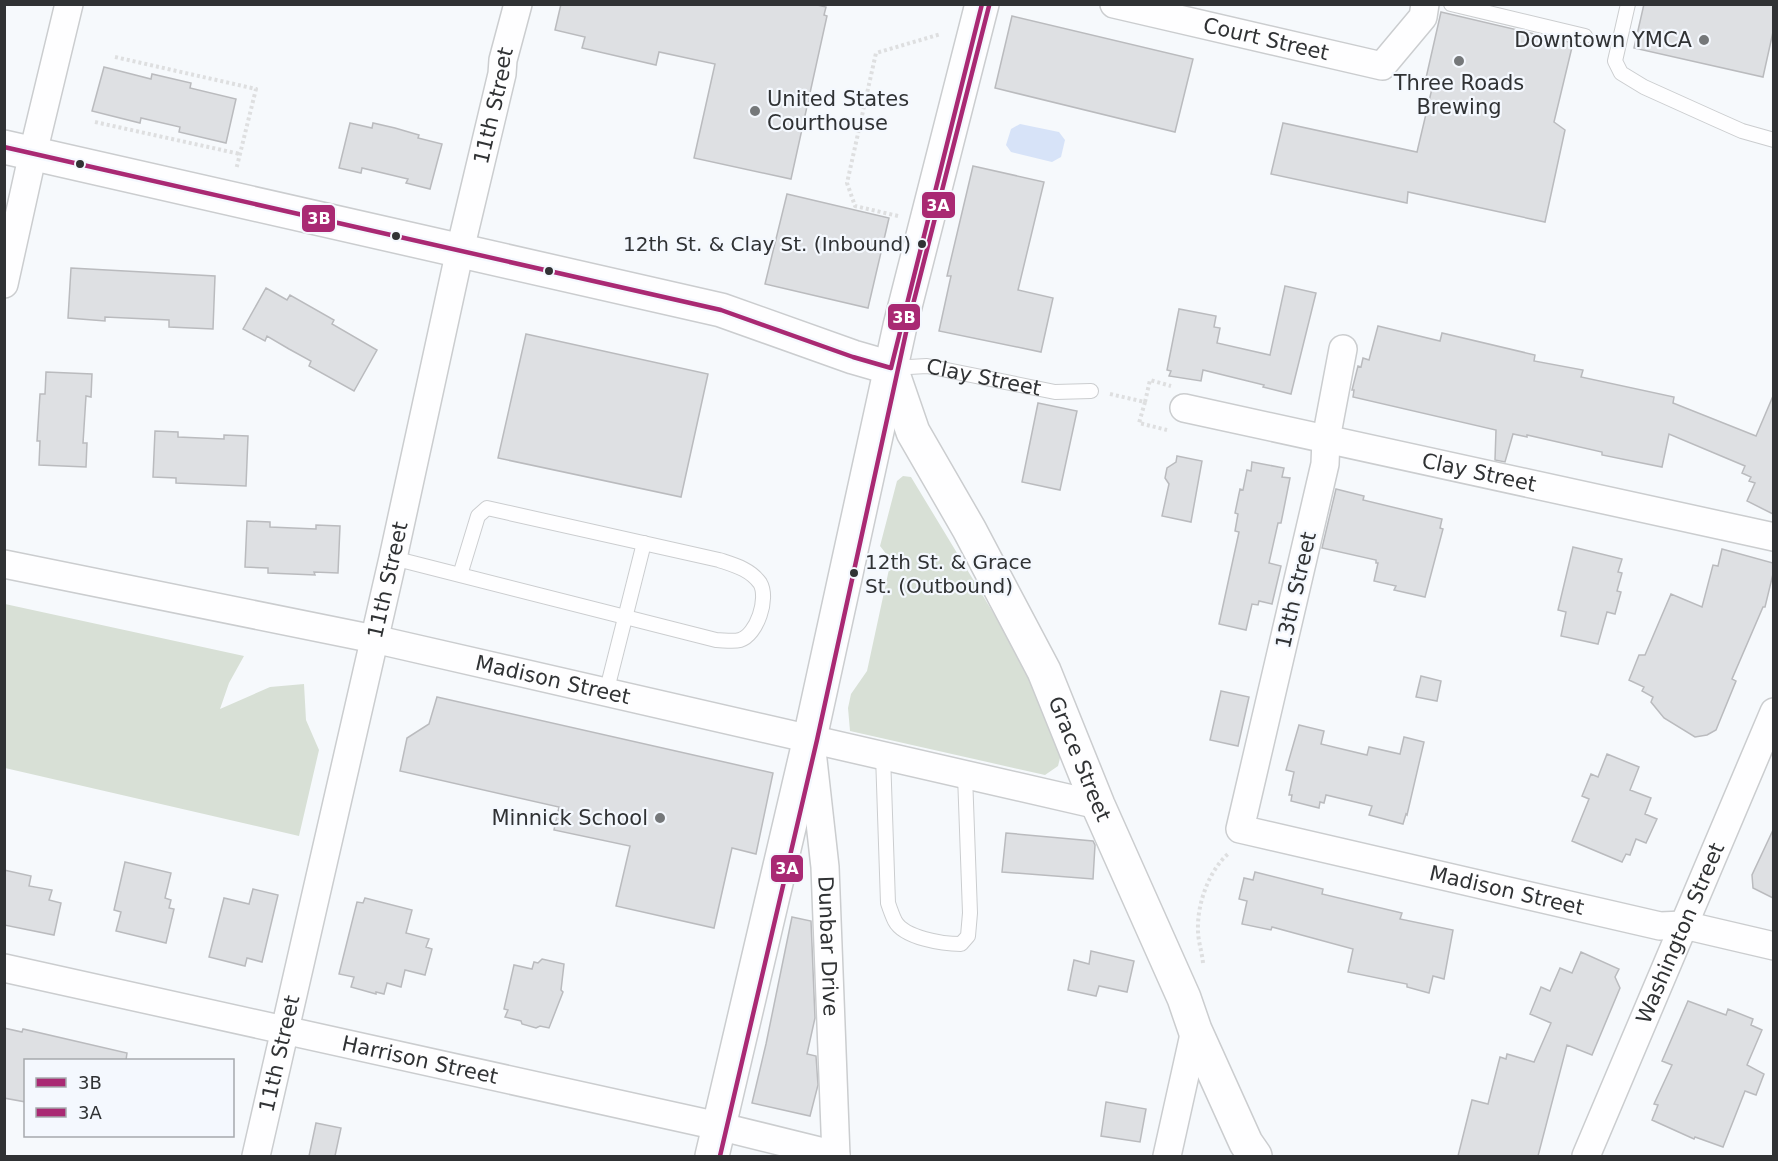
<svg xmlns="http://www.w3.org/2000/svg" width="1778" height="1161" font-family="'DejaVu Sans',sans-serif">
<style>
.green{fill:#d8e0d6}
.water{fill:#d7e3f8}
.building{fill:#dee0e3;stroke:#babbbe;stroke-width:1.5}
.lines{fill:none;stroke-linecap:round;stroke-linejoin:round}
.service-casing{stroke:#cbcdcf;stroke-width:16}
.minor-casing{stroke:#cbcdcf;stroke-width:30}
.tertiary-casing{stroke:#cbcdcf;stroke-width:36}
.secondary-casing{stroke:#cbcdcf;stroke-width:36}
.path{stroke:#dedfe0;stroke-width:4;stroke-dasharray:3 3;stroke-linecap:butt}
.service{stroke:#fefeff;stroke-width:14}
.minor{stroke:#fefeff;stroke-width:27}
.tertiary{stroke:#fefeff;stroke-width:33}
.secondary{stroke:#fefeff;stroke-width:33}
.bus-1-casing{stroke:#f4f8fe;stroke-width:9}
.bus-2-casing{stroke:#f4f8fe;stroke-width:9}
.bus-1{stroke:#a92973;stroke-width:4.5}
.bus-2{stroke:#a92973;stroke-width:4.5}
.poi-dot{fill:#75787a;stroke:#f4f8fe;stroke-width:2}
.bus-dot{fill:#303234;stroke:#f4f8fe;stroke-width:2}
.labels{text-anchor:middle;stroke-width:4.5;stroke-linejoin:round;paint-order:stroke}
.bus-label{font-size:20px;fill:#303234;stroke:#f4f8fe;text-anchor:end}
.street-label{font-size:21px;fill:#303234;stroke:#f4f8fe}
.poi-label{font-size:21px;fill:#303234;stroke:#f4f8fe;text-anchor:end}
.line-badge{stroke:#f4f8fe;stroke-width:2}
.badge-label{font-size:16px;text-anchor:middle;font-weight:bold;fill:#fff}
</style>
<rect width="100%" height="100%" fill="#f6f9fc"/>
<!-- green -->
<path class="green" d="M903,476L911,477L1000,624L1035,689L1062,750L1058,766L1045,775L850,731L848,708L851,694L867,671L891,560L880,546L897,481Z
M5,604L244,656L229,683L220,709L270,687L304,684L306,720L319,750L299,836L5,768Z"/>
<!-- water -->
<path class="water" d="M1020,124L1059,132L1065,140L1061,157L1052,162L1011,152L1006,145L1011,129Z"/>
<!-- building -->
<path class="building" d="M561,4H813L826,7L824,15L827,16L791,179L694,158L715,64L659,52L656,65L582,48L585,37L555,30Z
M1644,4H1773V32L1763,77L1634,48Z
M1441,12L1573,43L1554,122L1565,130L1545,222L1408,192L1407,203L1271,174L1283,123L1417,152L1434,80L1426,78Z
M1012,16L1193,59L1175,132L995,88Z
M104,67L151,79L152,74L191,83L190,88L236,99L226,143L179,132L180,127L141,118L140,123L92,111Z
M350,123L372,128L373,123L395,128L419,135L418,138L442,144L430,189L406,183L408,179L362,168L361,173L339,168Z
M973,166L1044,182L1018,290L1053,298L1041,352L939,331L951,276H947Z
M787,194L889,218L868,308L765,284Z
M71,268L215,276L213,329L169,327V320L105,317V321L68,318Z
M1285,286L1316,293L1291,394L1263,387L1264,385L1203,370L1201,381L1169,376L1171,371L1167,370L1179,309L1216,316L1214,327L1220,328L1217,343L1270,355Z
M266,288L287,300L290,295L334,320L332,324L377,350L354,391L309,366L311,361L289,349L267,336L265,341L243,329Z
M1378,326L1440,341L1442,333L1535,355L1534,361L1583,370L1581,377L1674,397L1673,403L1756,436L1773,396V514L1747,501L1755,483L1749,481L1751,477L1742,473L1745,466L1669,434L1662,467L1602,455V452L1527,435V437L1513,434L1505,462L1495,460L1496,430L1353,397L1354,390H1352L1358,366L1361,367L1363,358L1369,360Z
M526,334L708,374L681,497L498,458Z
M46,372L92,374L91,397L86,396L83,443H87L86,467L39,465L40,441H37L40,394H45Z
M1038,403L1077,411L1060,490L1022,482Z
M155,431L178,432V437L224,439V435L248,436L246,486L176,483V478L153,477Z
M1177,456L1202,461L1191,522L1162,516L1169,484L1165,478L1167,468L1176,462Z
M1252,462L1284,468L1282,477L1290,478L1281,523H1278L1269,563L1281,566L1272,604L1259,601L1258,605L1252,604L1246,630L1219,624L1239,532L1235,531L1238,514L1235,513L1240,489L1243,490L1247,470L1251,471Z
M1336,489L1364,496L1363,500L1442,519L1440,528L1443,529L1425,597L1394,590L1396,586L1374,581L1378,563H1376V560L1322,548Z
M247,521L270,522V527L316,529V525L340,526L338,573L314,572L315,575L268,573V568L245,567Z
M1573,547L1622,559L1618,572L1622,573L1617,591L1621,592L1615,614L1607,612L1598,644L1561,636L1566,612L1558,610Z
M1722,549L1773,563V574L1765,607H1763L1732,679L1736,681L1716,730L1707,735L1695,737L1664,718L1651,702L1653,697L1642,691L1644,687L1629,680L1639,655H1645L1671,594L1702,607L1713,565L1718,566Z
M1421,676L1441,681L1437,701L1416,697Z
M1221,691L1249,697L1238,746L1210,740Z
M437,697L773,773L756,854L732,848L714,928L616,906L630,846L554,830L559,807L400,771L407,738L429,724Z
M1299,725L1324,731L1321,744L1367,755L1369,747L1400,754L1404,737L1424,742L1407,815L1406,814L1403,824L1369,815L1372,806L1326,795L1324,803L1320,802L1319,808L1291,801L1292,795H1289L1294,772L1286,770Z
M1607,754L1639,767L1630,790L1651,798L1645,814L1657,819L1646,843L1636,839L1630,855L1626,854L1622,862L1572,841L1589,799L1582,796L1591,774L1598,777Z
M1773,830V898L1753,888L1752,875Z
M1006,833L1093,841L1095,845L1093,879L1002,872Z
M125,862L171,873L165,898L171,900L169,908L174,909L166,943L116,931L121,912L114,910Z
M4,870L31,876L29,886L52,890L49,900L61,903L54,935L4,925Z
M1255,872L1323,889L1322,894L1402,913L1400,919L1453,930L1444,979L1433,976L1429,993L1407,987V984L1348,972L1353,949L1272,927L1271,930L1242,924L1247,901L1239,899L1244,878L1253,880Z
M253,889L278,895L262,962L247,958L245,966L209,957L224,898L249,904Z
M365,898L412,910L406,933L429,939L426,947L432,949L425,975L405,970L401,987L387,983L384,994L376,992V994L351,987L354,977L339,974L357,902L363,903Z
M792,917L811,921L815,1018L807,1054L816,1056L818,1085L810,1116L752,1103L766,1044Z
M1091,951L1134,961L1127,992L1099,986L1096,996L1068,990L1074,960L1089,964Z
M1581,952L1619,969L1615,977L1620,988L1592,1055L1567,1045L1538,1156H1458L1472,1100L1488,1104L1500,1057L1506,1059L1507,1054L1534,1062L1551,1023L1530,1014L1541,987L1550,991L1560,968L1572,973Z
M542,959L564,964L561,990L563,992L549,1028L540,1026L536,1028L522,1024L521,1021L505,1017L508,1010L504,1009L514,965L532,969L534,962L538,963Z
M1688,1001L1726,1015L1728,1009L1753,1019L1751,1025L1762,1030L1747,1065L1764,1074L1756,1095L1745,1091L1723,1147L1695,1137L1694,1139L1652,1120L1658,1105L1654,1104L1672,1065L1662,1061Z
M4,1028L22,1032L23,1029L127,1053L126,1060H26V1102L4,1098Z
M1106,1102L1146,1109L1140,1142L1101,1136Z
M316,1123L341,1128L335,1156H309Z"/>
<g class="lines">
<!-- service casing -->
<g class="service-casing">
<g id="service">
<path d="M1451,4L1585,36"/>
<path d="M1628,4L1615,61L1621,73L1644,87L1715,119L1742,131L1774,140"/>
<path id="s1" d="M891,368L927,366L1055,392L1091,391"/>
<path d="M393,558L716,640C723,640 733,642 740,640C757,635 769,598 760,583C750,569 734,565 719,560L487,508L478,516L460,575"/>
<path d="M606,693L644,543"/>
<path d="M883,755L888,903C890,909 892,915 895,921C904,938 943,944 961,944L968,936L970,913L965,775"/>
</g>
</g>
<!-- minor casing -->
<g class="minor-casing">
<g id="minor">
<path id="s2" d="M1114,4L1382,66L1423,17L1425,4"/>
<path d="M4,284L33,153L69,4"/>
<path id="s3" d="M1343,349L1326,439L1325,464L1240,829L1660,926L1684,925L1774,946"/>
<path id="s4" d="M1184,408L1774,537"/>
<path id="s5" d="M4,564L374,639L1098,805"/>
<path id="s6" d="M812,751L825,867L836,1156"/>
<path id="s7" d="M4,968L718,1126L836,1155"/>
<path id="s8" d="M256,1156L393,558L460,250L502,74L503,60L518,4"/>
<path d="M1167,1156L1195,1030"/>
<path id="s9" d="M1586,1156L1774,712"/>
</g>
</g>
<!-- tertiary casing -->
<g class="tertiary-casing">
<path id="tertiary" d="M4,147L721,310L853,357L891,368"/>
</g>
<!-- secondary casing -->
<g class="secondary-casing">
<g id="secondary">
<path id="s10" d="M891,368L913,432L969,529L1044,671L1098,805L1184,998L1195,1030L1246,1143L1255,1156"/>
<path d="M712,1156L810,738L900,326L982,4"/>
</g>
</g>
<!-- path -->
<path class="path" d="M115,57L256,89L236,170
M95,122L240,154
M898,216L855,206L847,183L876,53L941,34
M1110,394L1145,402L1150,380L1171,386
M1145,402L1139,423L1167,430
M1203,963C1202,952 1198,941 1198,930C1197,904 1209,870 1229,853"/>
<!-- service -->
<use href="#service" class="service"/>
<!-- minor -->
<use href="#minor" class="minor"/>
<!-- tertiary -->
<use href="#tertiary" class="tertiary"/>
<!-- secondary -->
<use href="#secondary" class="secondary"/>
<!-- bus-1 casing -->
<g class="bus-1-casing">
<path id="bus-1" d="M4,147L721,310L853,357L891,368L982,4"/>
</g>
<!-- bus-2 casing -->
<g class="bus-2-casing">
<path id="bus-2" d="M720,1156L817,740L907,328L989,6"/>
</g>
<!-- bus-1 -->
<use href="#bus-1" class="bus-1"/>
<!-- bus-2 -->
<use href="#bus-2" class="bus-2"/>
</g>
<!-- markers -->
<g class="poi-dot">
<circle cx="1704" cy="40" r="6"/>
<circle cx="1459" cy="61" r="6"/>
<circle cx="755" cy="111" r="6"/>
<circle cx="660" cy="818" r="6"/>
</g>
<g class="bus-dot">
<circle cx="80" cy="164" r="5"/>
<circle cx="396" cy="236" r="5"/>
<circle cx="922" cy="244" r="5"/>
<circle cx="549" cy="271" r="5"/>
<circle cx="854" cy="573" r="5"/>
</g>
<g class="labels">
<!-- bus labels -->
<g class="bus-label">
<text x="911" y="251">12th St. &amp; Clay St. (Inbound)</text>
<text x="865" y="569" text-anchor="start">12th St. &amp; Grace<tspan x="865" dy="24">St. (Outbound)</tspan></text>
</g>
<!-- street labels -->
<g class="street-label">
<text dy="7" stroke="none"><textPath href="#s2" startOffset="156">Court Street</textPath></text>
<text dy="7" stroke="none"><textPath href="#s8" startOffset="1077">11th Street</textPath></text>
<text dy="7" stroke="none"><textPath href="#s1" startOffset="94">Clay Street</textPath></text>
<text dy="7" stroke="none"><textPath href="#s4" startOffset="302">Clay Street</textPath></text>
<text dy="7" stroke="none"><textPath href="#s8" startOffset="591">11th Street</textPath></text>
<text transform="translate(1296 590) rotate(-77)" y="7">13th Street</text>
<text dy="7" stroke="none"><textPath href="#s5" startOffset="561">Madison Street</textPath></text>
<text dy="7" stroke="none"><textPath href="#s10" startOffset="435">Grace Street</textPath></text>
<text dy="7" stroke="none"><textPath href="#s3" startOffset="765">Madison Street</textPath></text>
<text dy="7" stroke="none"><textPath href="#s9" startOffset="242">Washington Street</textPath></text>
<text dy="7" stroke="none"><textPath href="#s6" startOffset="196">Dunbar Drive</textPath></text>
<text dy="7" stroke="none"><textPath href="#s8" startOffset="105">11th Street</textPath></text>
<text dy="7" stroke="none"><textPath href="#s7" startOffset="426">Harrison Street</textPath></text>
</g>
<!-- poi labels -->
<g class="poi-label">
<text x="1692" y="47">Downtown YMCA</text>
<text x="1459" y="90" text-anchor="middle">Three Roads<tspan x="1459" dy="24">Brewing</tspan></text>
<text x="767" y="106" text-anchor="start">United States<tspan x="767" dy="24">Courthouse</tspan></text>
<text x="648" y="825">Minnick School</text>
</g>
</g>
<g class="line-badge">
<rect x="921" y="191" width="35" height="28" rx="6" fill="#a92973"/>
<rect x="301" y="204" width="35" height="29" rx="6" fill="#a92973"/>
<rect x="887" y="303" width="34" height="28" rx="6" fill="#a92973"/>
<rect x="770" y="854" width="34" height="29" rx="6" fill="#a92973"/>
</g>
<g class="badge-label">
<text x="938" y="211">3A</text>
<text x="319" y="224">3B</text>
<text x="904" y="323">3B</text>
<text x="787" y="874">3A</text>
</g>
<!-- border -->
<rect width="1778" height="1161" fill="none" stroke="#303234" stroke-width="12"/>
<!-- legend -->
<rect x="24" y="1059" width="210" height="78" fill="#f4f8fe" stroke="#a6a9ad" stroke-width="1.5"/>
<rect x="36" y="1078" width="30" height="9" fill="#a92973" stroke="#a6a9ad" stroke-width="1.5"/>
<text x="78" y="1089" font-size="18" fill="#303234">3B</text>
<rect x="36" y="1108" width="30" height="9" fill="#a92973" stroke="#a6a9ad" stroke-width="1.5"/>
<text x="78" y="1119" font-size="18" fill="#303234">3A</text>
</svg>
